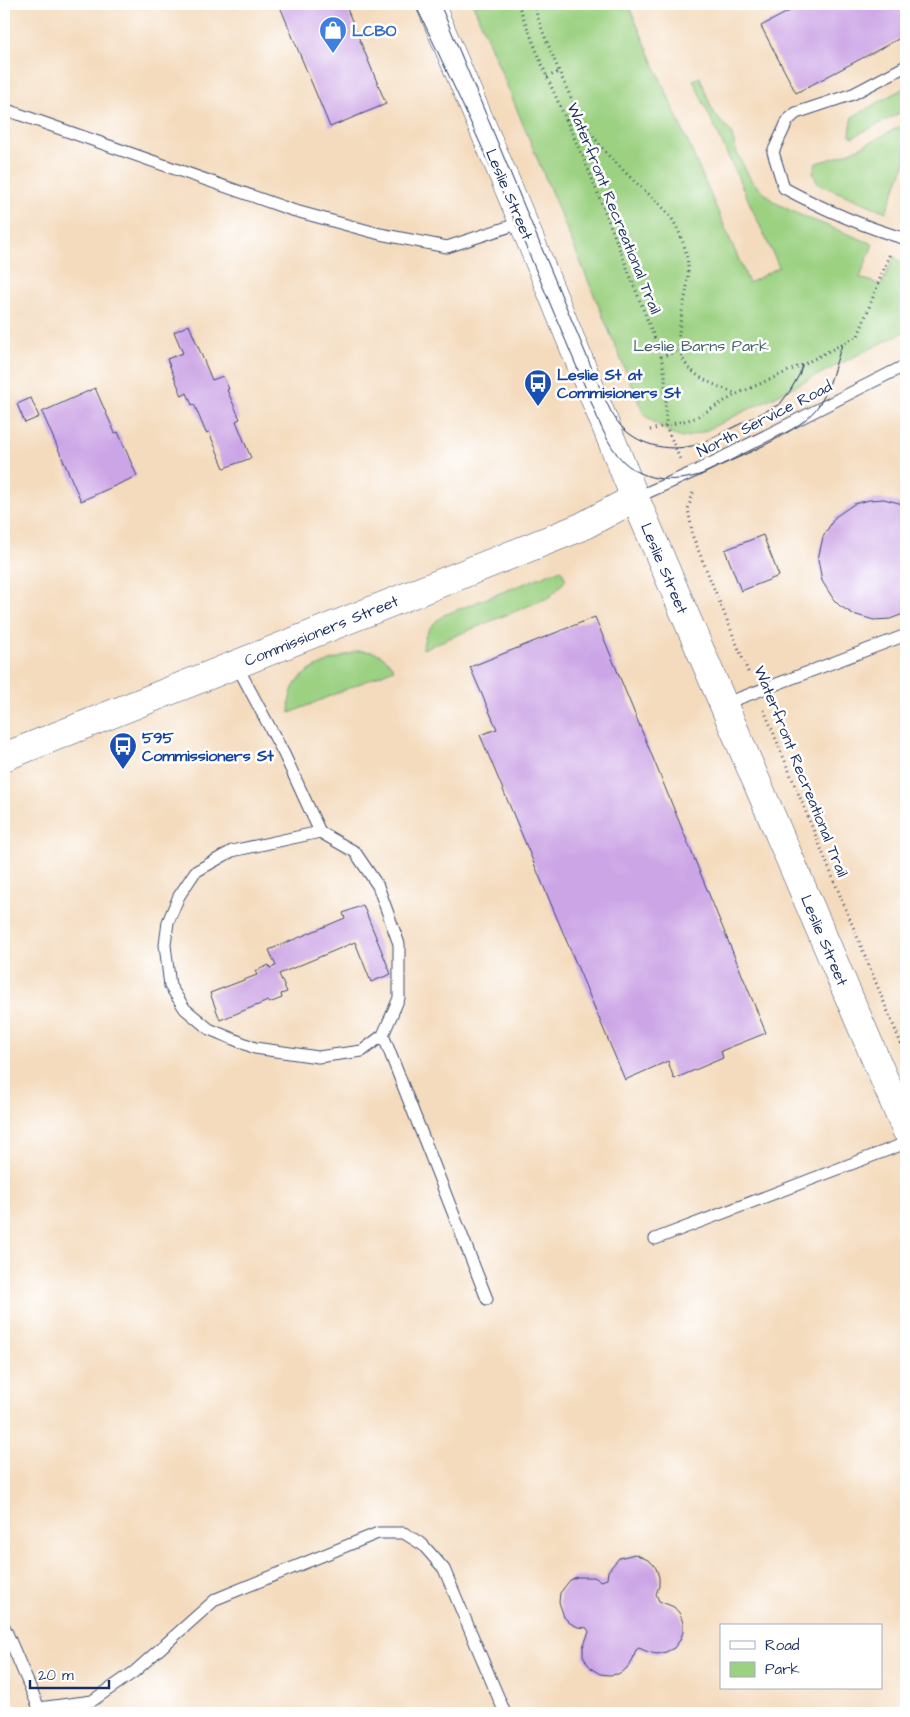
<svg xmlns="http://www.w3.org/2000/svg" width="910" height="1717" font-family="'Architects Daughter',sans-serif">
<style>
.green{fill:#9cd182;stroke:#5c8070}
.building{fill:#cca5e6}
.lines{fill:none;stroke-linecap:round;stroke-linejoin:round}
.service-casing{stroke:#3c496c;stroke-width:13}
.tertiary-casing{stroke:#3c496c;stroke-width:29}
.secondary-casing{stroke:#3c496c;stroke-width:29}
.path{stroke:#3c496c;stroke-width:3;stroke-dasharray:1 4;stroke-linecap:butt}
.service{stroke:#fff;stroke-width:11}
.tertiary{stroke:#fff;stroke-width:28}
.secondary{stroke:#fff;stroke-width:28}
.tram{stroke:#1b2f5e;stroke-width:1}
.labels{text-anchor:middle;stroke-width:5;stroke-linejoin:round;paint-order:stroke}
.shop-label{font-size:16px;font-weight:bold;fill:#366cbe;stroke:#fff;text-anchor:start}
.street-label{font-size:16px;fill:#1b2f5e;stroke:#fff}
.park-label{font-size:16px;fill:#426069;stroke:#fff}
.transit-label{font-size:16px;font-weight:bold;fill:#164399;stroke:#fff;text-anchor:start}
</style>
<rect width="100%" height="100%" fill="#fff"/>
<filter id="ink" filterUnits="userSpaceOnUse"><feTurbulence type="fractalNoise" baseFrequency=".02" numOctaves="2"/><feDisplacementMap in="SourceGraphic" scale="10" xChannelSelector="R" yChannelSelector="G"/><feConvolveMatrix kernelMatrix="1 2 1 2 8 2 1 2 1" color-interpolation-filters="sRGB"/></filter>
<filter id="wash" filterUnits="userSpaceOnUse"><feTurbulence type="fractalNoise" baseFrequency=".0096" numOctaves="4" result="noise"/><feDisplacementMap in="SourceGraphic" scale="20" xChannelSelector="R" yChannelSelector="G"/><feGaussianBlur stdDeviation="1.12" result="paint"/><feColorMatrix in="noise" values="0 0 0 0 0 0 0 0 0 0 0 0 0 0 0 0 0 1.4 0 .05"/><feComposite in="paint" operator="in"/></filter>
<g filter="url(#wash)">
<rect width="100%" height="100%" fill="#f4dbbe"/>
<!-- green -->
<path class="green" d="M473,4H628L749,283L779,267L693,80L700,77L711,107L717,117L731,132L737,153L751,180L774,202L798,214L873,244L860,278L882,285L894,256L906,267V331L703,432L682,438L673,435L644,415Z
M906,87V110L853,137L850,135L852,117Z
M906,123V162L886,212L818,184L813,173L816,163C849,156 876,139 906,123Z
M561,569L566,580L550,597L423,649C424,633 430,625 444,615Z
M357,651C376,651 383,653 394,669L290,713C284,670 326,664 357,651Z"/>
<g id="blocks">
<!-- building -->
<path class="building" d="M279,4H345L386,104L330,127Z
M803,4H906V35L796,93L761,26Z
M189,325L212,380L223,376L229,389L227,390L240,419L236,421L251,458L224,468L209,432L206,433L194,404L192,405L187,393L182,396L167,359L183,353L174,332Z
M95,388L115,433L118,432L137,476L81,501L42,412Z
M31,398L39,417L25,423L17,404Z
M884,499L906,505V613L890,619L874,620L853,614L840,606L834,600L822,581L818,559L823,537L835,517L854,504L869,500Z
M763,535L779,576L741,591L725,550Z
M595,617L766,1033L721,1051L723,1058L674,1079L668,1061L625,1080L480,735L497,729L470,667Z
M363,905L391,974L371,982L355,942L279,974L287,992L281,994L282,998L269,1003L268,1001L220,1020L210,993L257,975L255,971L269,965L270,968L276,966L269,950L345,918L343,913Z
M635,1554L650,1561L656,1568L659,1577V1586L656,1594L659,1601L674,1607L680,1614L683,1623V1632L680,1640L674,1648L666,1652L657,1654L648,1652L639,1648L636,1650L632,1662L626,1669L618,1674L609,1675L600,1674L592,1669L587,1663L583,1655V1647L589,1632L587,1628L578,1627L570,1623L564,1617L559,1602L560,1593L570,1580L577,1577H594L601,1581L607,1579L608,1571L619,1558Z"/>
</g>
</g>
<g filter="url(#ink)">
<use href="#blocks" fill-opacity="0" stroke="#3c496c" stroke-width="1"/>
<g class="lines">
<!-- service casing -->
<g class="service-casing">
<path id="service" d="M906,66L853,94L796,113L788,120L773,152L784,188C823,209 864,227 906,239
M4,109L292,210L380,234L447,247L523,222
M635,498L698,470L906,365
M236,664L284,754L320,832L355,852L378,886L399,944V998L383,1035L362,1051L318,1057L255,1048L209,1029L185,1009L170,986L165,945L168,922L179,896L195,872L232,851L320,832
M724,704L906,635
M383,1035L487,1299
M655,1239L906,1143
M4,1626L41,1713
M39,1708L92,1701L134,1672L216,1599L378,1533H404L423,1545L444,1569L505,1713"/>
</g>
<!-- tertiary casing -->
<g class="tertiary-casing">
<path id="tertiary" d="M4,757L581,527L635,498L906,1130"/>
</g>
<!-- secondary casing -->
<g class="secondary-casing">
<path id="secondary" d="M430,4L523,222L635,498"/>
</g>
<!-- path -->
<path class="path" d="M518,4L547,77L589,171L660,352L665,375L666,426L680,459
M534,4C538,21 545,37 552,54C566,89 583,127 609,156C616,163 623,170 630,177C648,195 668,207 678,230C684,243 689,259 688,274C688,304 666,344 690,369C703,382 721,387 737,394
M547,77L559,72
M903,219L906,210
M661,357L681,350
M650,430L695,418L737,394L802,365L858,336L890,253
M693,493L688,509L693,537L749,674
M764,710L902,1046"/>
<!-- service -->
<use href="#service" class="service"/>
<!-- tertiary -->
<use href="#tertiary" class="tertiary"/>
<!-- secondary -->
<use href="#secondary" class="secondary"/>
<!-- tram -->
<path class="tram" d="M415,4C461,100 505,196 546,294C559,326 573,357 586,389C596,413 605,444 624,462C646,482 676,483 702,474C735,458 793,437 816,409C830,392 834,366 842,345
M440,4L600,388C607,403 613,420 626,431C647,449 677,452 702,443L780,404L790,391L799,375L802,365"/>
</g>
</g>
<!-- icons -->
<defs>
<g id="shop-pin" transform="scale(1.4375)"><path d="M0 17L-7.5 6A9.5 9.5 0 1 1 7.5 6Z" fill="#3f7fe0" stroke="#fff"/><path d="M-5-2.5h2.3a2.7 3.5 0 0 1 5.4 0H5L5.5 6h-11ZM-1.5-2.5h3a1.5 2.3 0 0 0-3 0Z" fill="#fff"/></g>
<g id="bus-pin" transform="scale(1.4375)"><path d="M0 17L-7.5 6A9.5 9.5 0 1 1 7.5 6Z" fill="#1a4fb4" stroke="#fff"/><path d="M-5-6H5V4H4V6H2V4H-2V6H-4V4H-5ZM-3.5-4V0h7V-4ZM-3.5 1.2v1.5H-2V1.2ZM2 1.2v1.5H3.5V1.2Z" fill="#fff"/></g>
</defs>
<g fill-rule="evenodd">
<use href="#shop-pin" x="333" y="30"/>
<use href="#bus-pin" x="538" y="383"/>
<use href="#bus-pin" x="123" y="746"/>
</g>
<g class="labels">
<!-- shop labels -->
<g class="shop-label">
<text x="352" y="36">LCBO</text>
</g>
<!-- street labels -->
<g class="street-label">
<text transform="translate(510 194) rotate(67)" y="6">Leslie Street</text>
<text transform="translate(615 208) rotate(68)" y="6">Waterfront Recreational Trail</text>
<text transform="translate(764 418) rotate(-27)" y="6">North Service Road</text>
<text transform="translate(665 568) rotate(67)" y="6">Leslie Street</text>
<text transform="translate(321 630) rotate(-22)" y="6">Commissioners Street</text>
<text transform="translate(802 771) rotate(68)" y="6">Waterfront Recreational Trail</text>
<text transform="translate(825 940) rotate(67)" y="6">Leslie Street</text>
</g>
<!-- park labels -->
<g class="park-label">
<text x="701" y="351">Leslie Barns Park</text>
</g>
<!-- transit labels -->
<g class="transit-label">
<text x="557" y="380">Leslie St at<tspan x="557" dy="18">Commisioners St</tspan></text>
<text x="142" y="743">595<tspan x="142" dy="18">Commissioners St</tspan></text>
</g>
</g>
<!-- margin -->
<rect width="910" height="1717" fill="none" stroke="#fff" stroke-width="20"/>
<!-- legend -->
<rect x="720" y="1624" width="162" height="65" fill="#ffffff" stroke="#a4acbf"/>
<rect x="730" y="1641" width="25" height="8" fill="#ffffff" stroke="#a4acbf"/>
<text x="765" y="1650" font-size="15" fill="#1b2f5e">Road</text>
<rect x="730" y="1662" width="25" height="15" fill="#9cd182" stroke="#a4acbf"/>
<text x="765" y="1674" font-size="15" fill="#1b2f5e">Park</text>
<!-- scale -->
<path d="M30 1680v8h79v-8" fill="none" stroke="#1b2f5e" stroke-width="2.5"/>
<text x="38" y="1680" font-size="15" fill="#1b2f5e" stroke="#ffffff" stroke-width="4" paint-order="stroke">20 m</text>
</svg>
